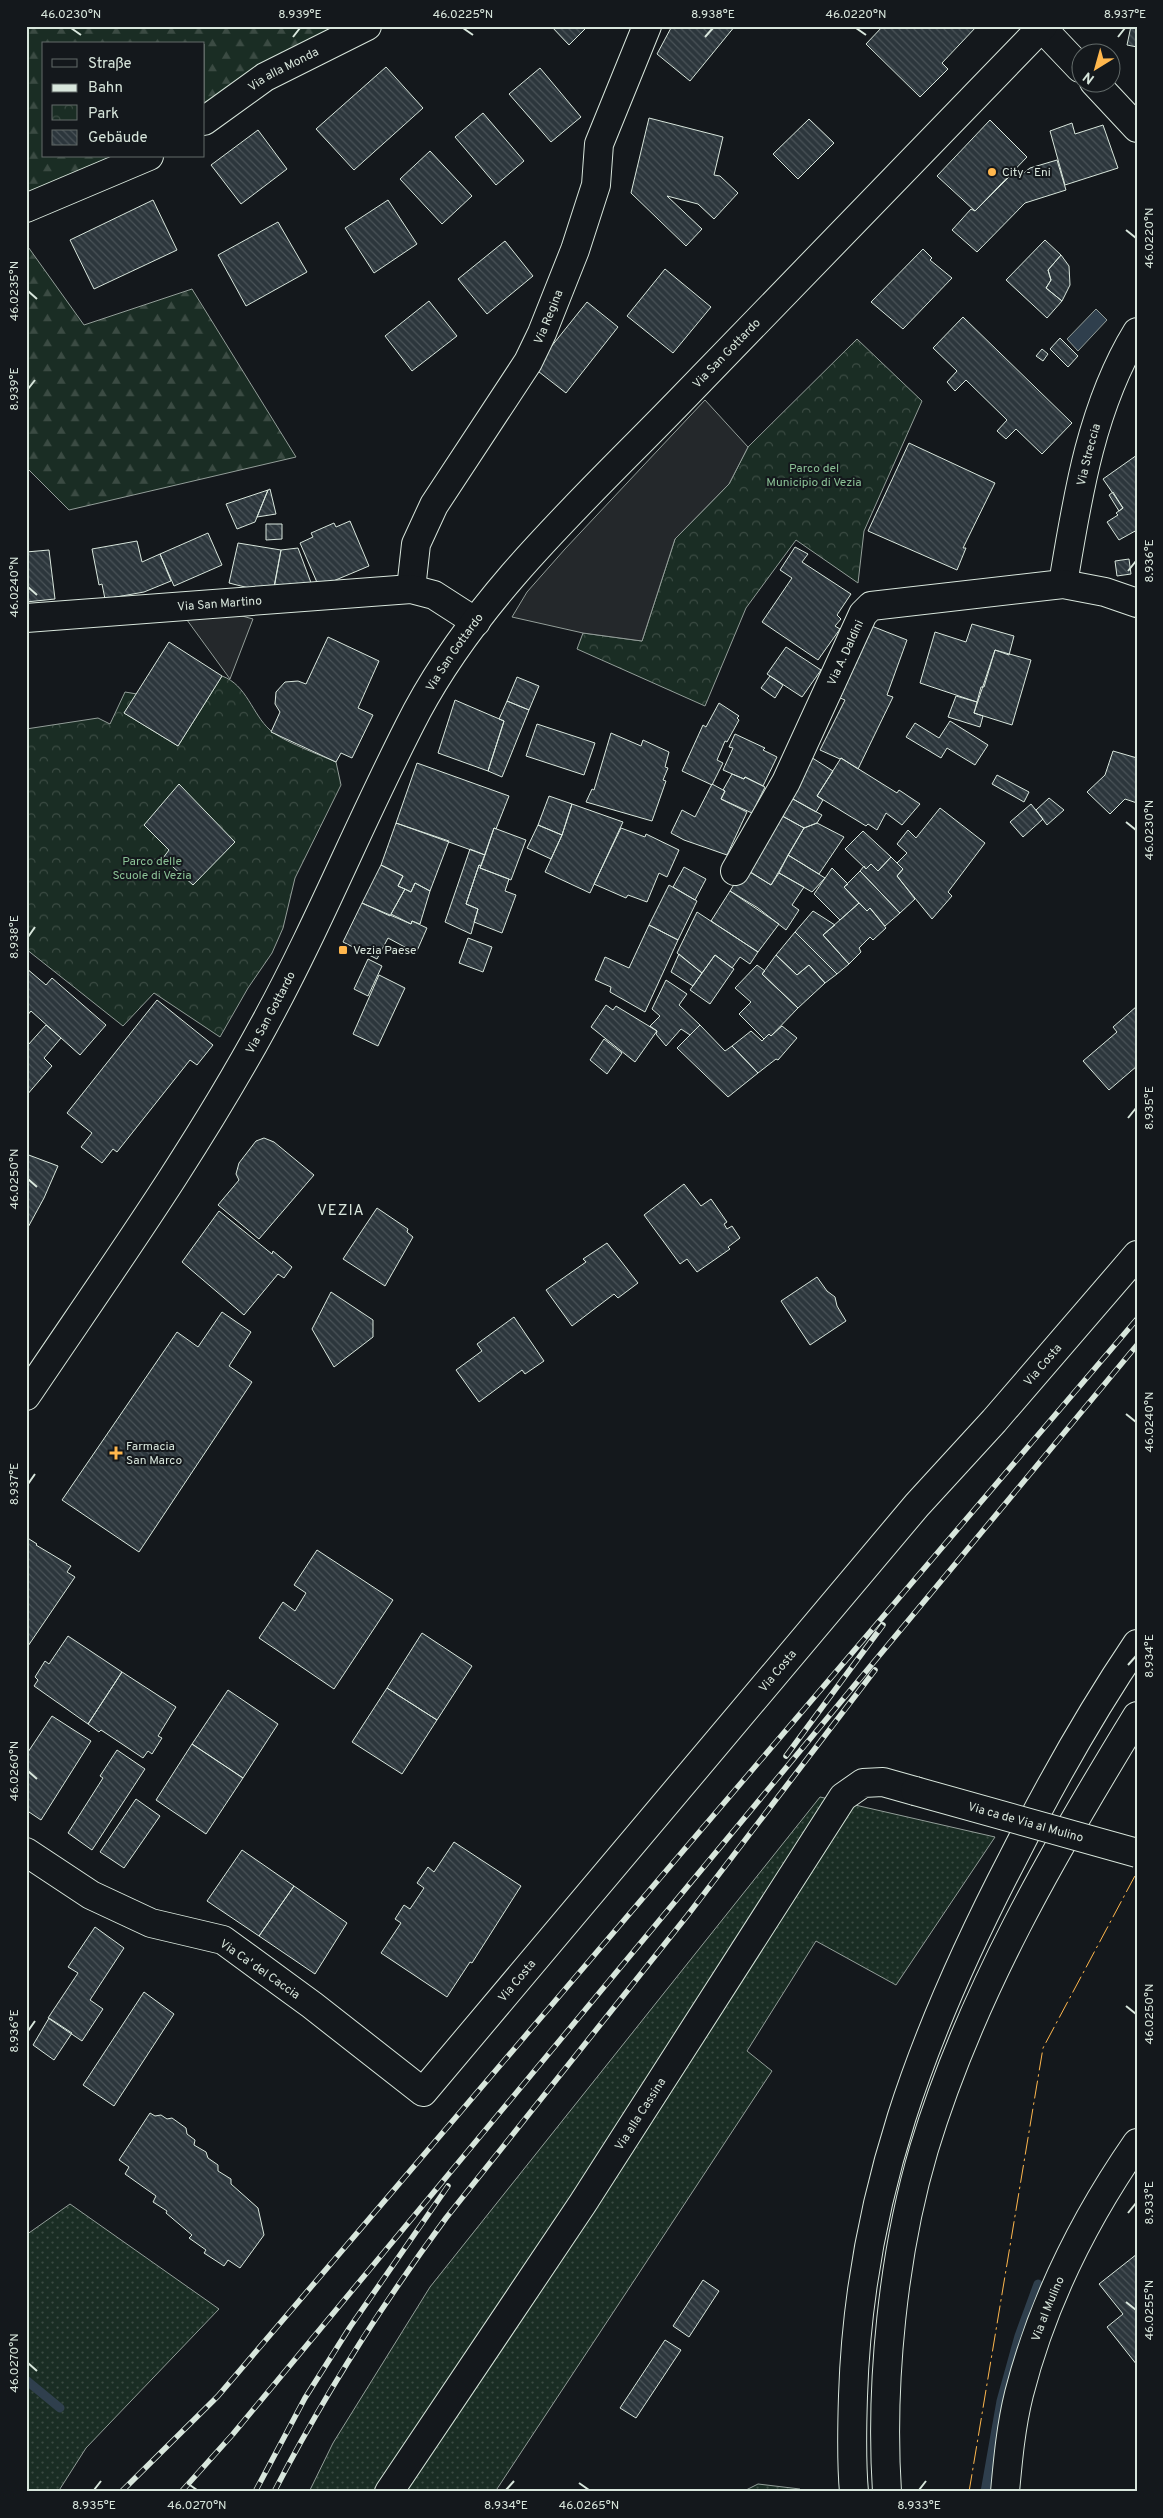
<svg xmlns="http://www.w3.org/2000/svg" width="1163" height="2518" font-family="Overpass,sans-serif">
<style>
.grass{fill:url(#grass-dots);stroke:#939e99}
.forest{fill:url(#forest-firs);stroke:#939e99}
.park{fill:url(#park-crowns);stroke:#939e99}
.parking{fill:#24282b;stroke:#939e99}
.water{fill:#2f3f4d;stroke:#939e99}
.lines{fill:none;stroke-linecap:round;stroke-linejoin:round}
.stream{stroke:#2f3f4d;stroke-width:9}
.building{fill:url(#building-back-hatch);stroke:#d8e6dc}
.minor-casing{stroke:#d8e6dc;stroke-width:30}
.major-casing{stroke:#d8e6dc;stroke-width:30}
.highway-casing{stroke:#d8e6dc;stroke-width:30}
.minor{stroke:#14181c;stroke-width:28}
.major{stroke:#14181c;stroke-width:28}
.highway{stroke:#14181c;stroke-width:28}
.rail-casing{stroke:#d8e6dc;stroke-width:5.5}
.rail{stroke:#14181c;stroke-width:4;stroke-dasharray:11;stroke-linecap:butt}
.minor-bridge-casing{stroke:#d8e6dc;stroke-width:30;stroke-linecap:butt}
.minor-bridge{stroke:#14181c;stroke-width:28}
.power{stroke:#ffb74d;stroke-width:1;stroke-dasharray:18 4 2.5 4;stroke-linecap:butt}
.ticks{fill:none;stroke:#d8e6dc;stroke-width:2}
.poi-dot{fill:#ffb74d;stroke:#14181c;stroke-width:2}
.labels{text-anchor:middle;stroke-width:4;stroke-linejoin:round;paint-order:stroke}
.street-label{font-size:12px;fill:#d8e6dc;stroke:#14181c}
.poi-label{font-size:12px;fill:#d8e6dc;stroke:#14181c;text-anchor:start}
.park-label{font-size:12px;fill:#8ac095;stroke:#14181c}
.quarter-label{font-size:15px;letter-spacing:1px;fill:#d8e6dc;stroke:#14181c}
.neatline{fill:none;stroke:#d8e6dc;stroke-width:2}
.ticks-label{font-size:12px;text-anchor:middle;fill:#d8e6dc}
</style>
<defs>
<pattern id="grass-dots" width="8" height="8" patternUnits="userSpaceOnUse" patternTransform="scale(1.25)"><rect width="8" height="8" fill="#1a2d24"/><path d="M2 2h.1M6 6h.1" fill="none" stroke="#3b4b43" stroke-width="1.8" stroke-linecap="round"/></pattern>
<pattern id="forest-firs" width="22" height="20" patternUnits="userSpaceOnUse" patternTransform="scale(1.25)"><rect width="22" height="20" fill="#1a2d24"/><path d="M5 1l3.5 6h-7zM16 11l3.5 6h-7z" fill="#3b4b43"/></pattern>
<pattern id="park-crowns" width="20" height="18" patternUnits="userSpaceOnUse" patternTransform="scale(1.25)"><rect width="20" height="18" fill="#1a2d24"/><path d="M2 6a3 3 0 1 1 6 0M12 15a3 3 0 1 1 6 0" fill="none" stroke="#3b4b43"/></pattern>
<pattern id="building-back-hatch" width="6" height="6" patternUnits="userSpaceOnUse" patternTransform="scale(1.25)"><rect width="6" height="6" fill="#2c363c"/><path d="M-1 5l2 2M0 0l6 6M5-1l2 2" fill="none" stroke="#4a5358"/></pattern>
</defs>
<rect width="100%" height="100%" fill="#14181c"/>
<!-- grass -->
<path class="grass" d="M820,1797L995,1837L896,1985L816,1941L747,2051L772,2071L495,2492H309L333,2443L430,2287Z
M70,2204L219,2309L86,2448L58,2492H26V2235Z
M758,2484L800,2489V2492H742Z"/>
<!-- forest -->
<path class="forest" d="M26,26H367L204,121V44H44V156H149L26,208Z
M26,244L84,325L192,289L296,457L69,510L26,467Z"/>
<!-- park -->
<path class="park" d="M857,339L922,401L864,531L858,583L796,540L746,608L705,706L577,649L583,633L642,641L675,539L729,484L748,447Z
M222,676C247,685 252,714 270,730C282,741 320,755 336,762L341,785L295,878L283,928L272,953L248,988L220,1037L154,993L123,1026L26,949V729L98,718L110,724L125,692L137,694L124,713L178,746Z"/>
<!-- parking -->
<path class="parking" d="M705,400L748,447L729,484L675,539L642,641L583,633L512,617L527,592L565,549Z
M199,604L253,619L230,679L187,620Z"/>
<!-- water -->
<path class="water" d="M1096,309L1107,320L1078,351L1067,339Z"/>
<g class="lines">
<!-- stream -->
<path class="stream" d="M26,2380L60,2408
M985,2492L1001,2401L1019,2336L1038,2284"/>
</g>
<!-- building -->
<path class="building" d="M551,26H588L569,45Z
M672,26H735L690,81L657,54Z
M883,26H977L942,63L948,69L920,97L866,44Z
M1131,26H1137V47L1127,45Z
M386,67L423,108L354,170L316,129Z
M540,68L581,117L551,142L509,94Z
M483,113L524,161L496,185L455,137Z
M649,118L723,137L714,175L720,176L738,193L714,219L698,204L667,196L702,229L686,246L631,193Z
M809,119L834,143L798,179L773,154Z
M990,120L1027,157L975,211L937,176Z
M1072,123L1075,134L1103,125L1118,168L1065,185L1050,131Z
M258,130L287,169L241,204L211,165Z
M430,151L472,196L442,224L400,179Z
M1057,160L1066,190L1025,203L977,252L952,230L971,209L975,211L1016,170L1021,175L1030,168Z
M153,200L177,250L94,289L70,240Z
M388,200L417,244L374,273L345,228Z
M278,222L307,272L246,306L218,255Z
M1045,240L1061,255L1048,270L1051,280L1046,288L1062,301L1047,318L1006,280Z
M505,241L533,276L487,314L458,279Z
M923,249L932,258L930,260L952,278L903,329L871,302Z
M1061,255L1069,266L1070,285L1062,301L1046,288L1051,280L1048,270Z
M665,269L711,307L673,353L627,316Z
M429,301L457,336L412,371L385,336Z
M587,302L618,327L566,393L534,368Z
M963,317L1072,423L1042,454L1016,429L1006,439L997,431L1007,420L966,380L955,391L947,382L957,371L933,348Z
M1060,338L1078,356L1068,367L1050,349Z
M1042,349L1048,354L1043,361L1036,356Z
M909,443L995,483L963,548H966L957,570L868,531Z
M1137,455V530L1119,540L1107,522L1118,515L1116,513L1123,508L1103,479Z
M270,489L276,514L257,517L268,490Z
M268,490L255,522L237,529L226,504Z
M1113,492L1123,508L1119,511L1109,495Z
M350,521L369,566L319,587L300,543L313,537L311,533L334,523L336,527Z
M266,524H282V539L266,540Z
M208,533L222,565L174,586L160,554Z
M137,541L142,562L160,554L171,581L144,592L105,599L102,584L99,585L92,549Z
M238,543L281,550L273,594L229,583Z
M795,547L808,554L802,562L851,594L837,615L841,619L835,626L840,629L818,660L762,622L792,578L780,570Z
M298,548L313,588L273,592L281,550Z
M49,550L55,599L26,602V552Z
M1129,559L1131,574L1117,576L1115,561Z
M972,624L1014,636L1009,655L995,650L984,687H981L977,702L920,683L935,632L966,642Z
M869,625L907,640L887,695L893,697L858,769L841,758L840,759L820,750L845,700L840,698Z
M328,637L379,661L358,708L373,715L352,758L341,753L336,762L271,732L280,712L275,704L276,692L285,682L298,681L306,684Z
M169,642L222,676L178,746L124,713Z
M786,647L821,670L802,697L767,674Z
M995,650L1031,660L1012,725L974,713Z
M770,676L783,685L775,698L761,688Z
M517,677L539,686L529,710L507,701Z
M956,696L977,702L974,713L983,716L980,727L948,717Z
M455,700L504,721L488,771L438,753Z
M507,701L529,710L502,777L488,771L504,721L499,719Z
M719,703L739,716L737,718L739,720L727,742L725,741L717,760L723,763L712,785L682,771L703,725L706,727Z
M950,721L988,745L975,765L947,748L941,758L906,737L915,723L939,738Z
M537,724L595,743L584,775L526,756Z
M611,733L641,746L643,740L669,752L665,767L668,768L663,780L666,781L652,821L586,802L592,789L594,790Z
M735,734L765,748L763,750L777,757L763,786L745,777L744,779L723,770L733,748L729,747Z
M1113,751L1137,758V803L1125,799L1110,814L1087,792L1105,775Z
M806,754L833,771L817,796L823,800L816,812L784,794Z
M841,758L897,793L899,790L920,804L902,825L886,813L877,830L868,824L866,826L817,796Z
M417,763L509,796L496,829L494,828L485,855L396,823Z
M732,774L744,779L745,777L765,787L752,813L721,799L725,791L723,790Z
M997,775L1029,792L1024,802L992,784Z
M179,784L235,842L193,885L163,858L169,850L144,825Z
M712,784L725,791L721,799L747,812L727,855L684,840L671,833L682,810L695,817Z
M784,794L822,815L817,823L804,828L775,812Z
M549,796L572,804L562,835L538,825Z
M1049,798L1064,810L1047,825L1036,810Z
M572,804L623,822L590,893L545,872L562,835Z
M1031,804L1043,819L1023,837L1010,822Z
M940,808L985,843L948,892L952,896L932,919L897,876L903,869L897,863L907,853L897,844L908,830L916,838Z
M775,812L804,828L771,885L745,869Z
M396,823L449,841L430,891L415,883L411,892L398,886L403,876L381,865Z
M817,823L844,837L819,874L788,855L804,828Z
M538,825L562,835L551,859L527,848Z
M494,828L526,840L511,880L480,868Z
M621,828L645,837L646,834L679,850L667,877L659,873L647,902L628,895L626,898L594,884Z
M863,831L891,857L878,871L871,864L866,869L845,849Z
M470,849L485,855L481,866L479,865L466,904L478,909L471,934L445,922Z
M788,855L825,878L812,892L779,873Z
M891,857L903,869L897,876L915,899L900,913L860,871L864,866L866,869L871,864L878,871Z
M381,865L403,876L398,886L405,889L390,916L362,903Z
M479,865L481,866L480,868L509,879L505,891L516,895L502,933L474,922L478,909L466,904Z
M684,867L706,879L695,900L673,887Z
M744,868L771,885L779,873L804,887L792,905L799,910L786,930L758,908L730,891Z
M832,868L848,884L844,887L859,903L840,920L814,894Z
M860,871L900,913L885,926L870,908L867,911L844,887Z
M415,883L430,891L420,924L412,921L411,924L391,914L405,889L411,892Z
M669,885L697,901L678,940L649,925Z
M730,891L779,924L758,952L711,921Z
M362,903L411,924L412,921L427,928L416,953L388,938L377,959L343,942Z
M859,903L867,911L870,908L886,928L873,940L870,937L859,948L861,952L849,964L823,935Z
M813,911L835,925L823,935L849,964L837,974L795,932Z
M697,912L758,952L750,964L740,957L732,968L715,955L702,973L677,953Z
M649,925L678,940L645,1012L610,992L611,987L595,980L605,957L629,968Z
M795,932L837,974L825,983L809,965L797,975L776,955Z
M468,938L492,947L483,972L459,963Z
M679,954L702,973L693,986L671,972Z
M715,955L734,969L710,1004L690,990Z
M776,955L797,975L809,965L825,983L798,1008L762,974Z
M368,959L382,966L368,996L354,989Z
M757,965L765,971L762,974L798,1008L771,1036L769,1034L764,1039L739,1014L751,1002L735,988Z
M26,968L46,985L52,978L106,1025L80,1055L31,1011L26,1017Z
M379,975L405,988L378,1046L353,1034Z
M666,980L687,994L679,1005L700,1025L690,1035L681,1029L666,1046L656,1034L657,1031L650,1026L660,1016L652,1009Z
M157,1000L213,1045L197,1065L190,1060L117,1152L113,1149L102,1163L81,1147L92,1133L67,1113Z
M606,1005L613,1010L616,1006L657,1031L635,1062L591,1027Z
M1137,1006V1066L1109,1090L1083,1061L1117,1032L1113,1027Z
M46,1025L61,1038L44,1058L52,1066L26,1096V1044L28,1045Z
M700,1025L725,1051L732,1046L758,1073L728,1097L677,1048Z
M782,1026L797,1038L778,1060L776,1059L758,1073L732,1046L751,1031L762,1041L769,1034L771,1036Z
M604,1039L622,1053L607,1074L590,1060Z
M264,1138L274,1142L314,1175L259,1239L218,1205L239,1180L236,1174L239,1163L256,1141Z
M26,1154L58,1166L44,1198L26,1231Z
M684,1184L701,1206L711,1199L727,1222L724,1224L727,1229L732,1226L740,1238L728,1247L730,1249L697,1272L687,1259L680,1264L644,1215Z
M377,1208L408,1229L407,1232L413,1237L385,1286L343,1259Z
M219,1211L272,1254L273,1251L292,1267L284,1278L278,1274L244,1315L182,1262Z
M607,1243L638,1283L618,1298L614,1294L572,1326L546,1290L586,1262L583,1259Z
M817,1277L827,1291L835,1297L837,1306L846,1321L810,1345L781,1301Z
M331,1292L373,1320V1337L334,1367L312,1329Z
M222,1312L251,1332L229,1366L252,1382L139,1552L62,1500L177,1332L198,1347Z
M514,1317L544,1361L525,1374L522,1370L479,1402L456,1370L482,1351L477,1344Z
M26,1537L37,1544L36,1545L71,1566L67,1572L75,1577L26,1649Z
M317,1550L393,1600L334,1689L259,1638L283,1602L295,1611L306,1593L294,1585Z
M422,1633L472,1666L437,1720L387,1688Z
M68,1636L122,1672L88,1724L34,1686L38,1680L35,1677L45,1661L49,1664Z
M122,1672L176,1707L158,1736L162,1738L152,1754L148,1751L143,1758L101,1730L99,1732L88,1724Z
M387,1688L437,1720L402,1774L352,1742Z
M228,1690L278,1724L243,1778L192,1744Z
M52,1716L91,1741L41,1820L26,1810V1755Z
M192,1744L243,1778L206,1834L156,1800Z
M117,1750L145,1769L92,1850L68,1833L103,1778L100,1776Z
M136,1799L160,1816L124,1868L100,1852Z
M454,1842L521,1886L472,1963L470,1962L447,1997L381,1953L401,1923L395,1919L404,1905L410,1909L424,1888L417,1883L428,1867L434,1872Z
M242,1850L294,1886L259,1936L207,1901Z
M294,1886L347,1923L315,1974L259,1936Z
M95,1927L124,1948L90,2000L103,2009L82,2041L48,2018L78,1973L68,1967Z
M144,1992L174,2014L114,2106L83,2085Z
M49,2018L72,2033L54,2060L33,2045Z
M150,2113L155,2116L161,2115L167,2119L172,2118L186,2128L187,2134L195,2140L194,2145L206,2152L208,2158L218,2165V2171L231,2179V2184L258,2208L264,2235L240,2268L228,2260L224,2266L204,2253L206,2250L189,2238L192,2235L166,2213L167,2211L153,2202L156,2196L125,2174L129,2167L119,2160Z
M1137,2254V2365L1107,2327L1123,2314L1099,2284Z
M703,2280L719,2291L689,2337L673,2326Z
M665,2340L681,2350L636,2418L620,2408Z"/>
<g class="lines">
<!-- minor casing -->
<g class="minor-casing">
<g id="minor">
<path d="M1041,27L1080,68"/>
<path d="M1094,82L1137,128"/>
<path id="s1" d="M204,121L265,77L367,26"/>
<path d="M26,208L149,156"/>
<path id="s2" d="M1063,584C1077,499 1091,407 1137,332"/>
<path id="s3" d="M411,589L416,544L434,505L528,362L542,333L575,250L596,185L599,144L647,26"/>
<path id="s4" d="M26,618L411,589L434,595L476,622"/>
<path id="s5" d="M735,871L786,782L863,614L871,606L1063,584L1105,592L1137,603"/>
<path id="s6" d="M26,1852L91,1895L151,1923L223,1940L312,2005L423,2092L917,1505L994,1421L1137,1255"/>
<path id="s7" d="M389,2492L583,2203L843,1797L863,1783L883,1782L915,1791"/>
<path id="s8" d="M1005,2492C1008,2459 1011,2426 1019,2394C1042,2304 1085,2218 1137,2143"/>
</g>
</g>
<!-- major casing -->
<g class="major-casing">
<g id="major">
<path id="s9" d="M26,1396C108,1274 194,1154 264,1025C320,923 363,814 417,711C481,592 586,498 679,402C800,277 921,152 1043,26"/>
</g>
</g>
<!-- highway casing -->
<g class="highway-casing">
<path id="highway" d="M854,2492C851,2460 852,2427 853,2396C859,2198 923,2031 1013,1858C1050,1785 1091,1712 1137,1644
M887,2492C880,2384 893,2253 924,2149C971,1994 1053,1853 1137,1716"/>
</g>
<!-- minor -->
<use href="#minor" class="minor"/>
<!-- major -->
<use href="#major" class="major"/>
<!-- highway -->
<use href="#highway" class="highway"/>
<!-- rail casing -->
<g class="rail-casing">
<path id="rail" d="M786,1756L883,1625
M121,2492L218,2396L1137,1319
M181,2492L233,2434L1137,1345
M255,2492L305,2398L350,2327L448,2186
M274,2492C324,2395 381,2306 446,2218L687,1916L875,1670"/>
</g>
<!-- rail -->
<use href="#rail" class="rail"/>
<!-- minor-bridge casing -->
<g class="minor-bridge-casing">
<g id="minor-bridge">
<path id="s10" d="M915,1791L1137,1853"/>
</g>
</g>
<!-- minor-bridge -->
<use href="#minor-bridge" class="minor-bridge"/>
<!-- power -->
<path class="power" d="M969,2492L1043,2048L1137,1872"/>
</g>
<!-- ticks -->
<path class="ticks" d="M71,28L81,35M463,28L473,35M856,28L866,35M293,37L300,28M705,37L713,28M1118,37L1125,28M1126,230L1136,238M28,291L37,299M28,389L35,380M1128,571L1136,561M28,587L37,595M1126,822L1136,830M28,937L35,927M1128,1118L1136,1108M28,1179L37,1187M1126,1414L1136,1422M28,1484L35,1474M1128,1665L1136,1656M28,1771L37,1779M1126,2006L1136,2014M28,2031L35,2021M1128,2213L1136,2203M1126,2302L1136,2310M28,2363L37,2371M187,2483L197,2490M579,2483L589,2490M94,2490L101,2481M506,2490L514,2481M919,2490L926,2481"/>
<!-- markers -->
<g class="poi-dot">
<circle cx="992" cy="172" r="5"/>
<rect x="338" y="945" width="10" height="10" rx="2.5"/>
<path d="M113.5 1445.5h5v5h5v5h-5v5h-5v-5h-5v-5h5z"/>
</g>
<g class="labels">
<!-- street labels -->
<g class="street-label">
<text dy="4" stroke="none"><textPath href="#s1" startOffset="95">Via alla Monda</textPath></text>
<text dy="4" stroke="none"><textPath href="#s3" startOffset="309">Via Regina</textPath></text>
<text dy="4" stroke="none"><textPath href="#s9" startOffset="1265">Via San Gottardo</textPath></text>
<text dy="4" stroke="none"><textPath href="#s2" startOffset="132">Via Streccia</textPath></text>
<text dy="4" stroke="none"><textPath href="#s4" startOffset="194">Via San Martino</textPath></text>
<text dy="4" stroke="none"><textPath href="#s5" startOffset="245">Via A. Daldini</textPath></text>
<text dy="4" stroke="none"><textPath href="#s9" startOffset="860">Via San Gottardo</textPath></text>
<text dy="4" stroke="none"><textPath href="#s9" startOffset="455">Via San Gottardo</textPath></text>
<text dy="4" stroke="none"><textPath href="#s6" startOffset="1425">Via Costa</textPath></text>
<text dy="4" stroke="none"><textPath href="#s6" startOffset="1020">Via Costa</textPath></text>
<text dy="4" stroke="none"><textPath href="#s10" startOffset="115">Via ca de Via al Mulino</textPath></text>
<text transform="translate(260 1969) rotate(35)" y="4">Via Ca' del Caccia</text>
<text dy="4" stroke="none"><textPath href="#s6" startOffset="615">Via Costa</textPath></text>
<text dy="4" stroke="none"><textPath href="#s7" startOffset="454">Via alla Cassina</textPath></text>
<text dy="4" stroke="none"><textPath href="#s8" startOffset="189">Via al Mulino</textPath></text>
</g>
<!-- poi labels -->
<g class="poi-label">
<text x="1002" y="176">City - Eni</text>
<text x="353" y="954">Vezia Paese</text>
<text x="126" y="1450">Farmacia<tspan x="126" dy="14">San Marco</tspan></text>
</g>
<!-- park labels -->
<g class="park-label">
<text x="814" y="472">Parco del<tspan x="814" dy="14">Municipio di Vezia</tspan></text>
<text x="152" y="865">Parco delle<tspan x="152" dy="14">Scuole di Vezia</tspan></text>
</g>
<!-- quarter labels -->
<g class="quarter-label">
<text x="341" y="1215">VEZIA</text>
</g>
</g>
<!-- border -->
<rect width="1163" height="2518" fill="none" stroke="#14181c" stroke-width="55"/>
<!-- legend -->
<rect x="42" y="42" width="162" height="115" fill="#14181c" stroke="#626a69"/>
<rect x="52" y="59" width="25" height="8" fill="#14181c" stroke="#626a69"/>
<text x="88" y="68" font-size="15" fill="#d8e6dc">Straße</text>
<rect x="52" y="84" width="25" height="8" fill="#d8e6dc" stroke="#626a69"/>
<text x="88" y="92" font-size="15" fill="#d8e6dc">Bahn</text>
<rect x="52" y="105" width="25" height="15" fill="url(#park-crowns)" stroke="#626a69"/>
<text x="88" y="118" font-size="15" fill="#d8e6dc">Park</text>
<rect x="52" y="130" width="25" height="15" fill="url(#building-back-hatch)" stroke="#626a69"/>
<text x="88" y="142" font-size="15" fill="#d8e6dc">Gebäude</text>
<!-- north arrow -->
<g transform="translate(1096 68) rotate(217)"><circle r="24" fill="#14181c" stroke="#626a69"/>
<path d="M0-4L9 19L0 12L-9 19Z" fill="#ffb74d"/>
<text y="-8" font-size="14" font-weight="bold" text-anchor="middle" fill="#d8e6dc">N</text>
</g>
<rect x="28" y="28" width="1108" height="2462" class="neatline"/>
<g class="ticks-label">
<text x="71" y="18">46.0230°N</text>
<text x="300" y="18">8.939°E</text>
<text x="463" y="18">46.0225°N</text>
<text x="713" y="18">8.938°E</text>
<text x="856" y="18">46.0220°N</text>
<text x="1125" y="18">8.937°E</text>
<text transform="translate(1149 238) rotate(-90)" y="4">46.0220°N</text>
<text transform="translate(14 291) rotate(-90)" y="4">46.0235°N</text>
<text transform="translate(14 389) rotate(-90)" y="4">8.939°E</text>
<text transform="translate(1149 561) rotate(-90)" y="4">8.936°E</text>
<text transform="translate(14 587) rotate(-90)" y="4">46.0240°N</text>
<text transform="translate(1149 830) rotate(-90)" y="4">46.0230°N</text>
<text transform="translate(14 937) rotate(-90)" y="4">8.938°E</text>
<text transform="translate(1149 1108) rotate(-90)" y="4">8.935°E</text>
<text transform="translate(14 1179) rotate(-90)" y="4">46.0250°N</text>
<text transform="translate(1149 1422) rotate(-90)" y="4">46.0240°N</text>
<text transform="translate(14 1484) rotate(-90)" y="4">8.937°E</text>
<text transform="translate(1149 1656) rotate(-90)" y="4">8.934°E</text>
<text transform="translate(14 1771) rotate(-90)" y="4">46.0260°N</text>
<text transform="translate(1149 2014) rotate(-90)" y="4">46.0250°N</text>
<text transform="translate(14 2031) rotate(-90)" y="4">8.936°E</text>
<text transform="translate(1149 2203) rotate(-90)" y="4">8.933°E</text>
<text transform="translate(1149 2310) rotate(-90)" y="4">46.0255°N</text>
<text transform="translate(14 2363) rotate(-90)" y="4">46.0270°N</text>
<text x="94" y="2509">8.935°E</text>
<text x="197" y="2509">46.0270°N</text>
<text x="506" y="2509">8.934°E</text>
<text x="589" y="2509">46.0265°N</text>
<text x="919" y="2509">8.933°E</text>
</g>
</svg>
